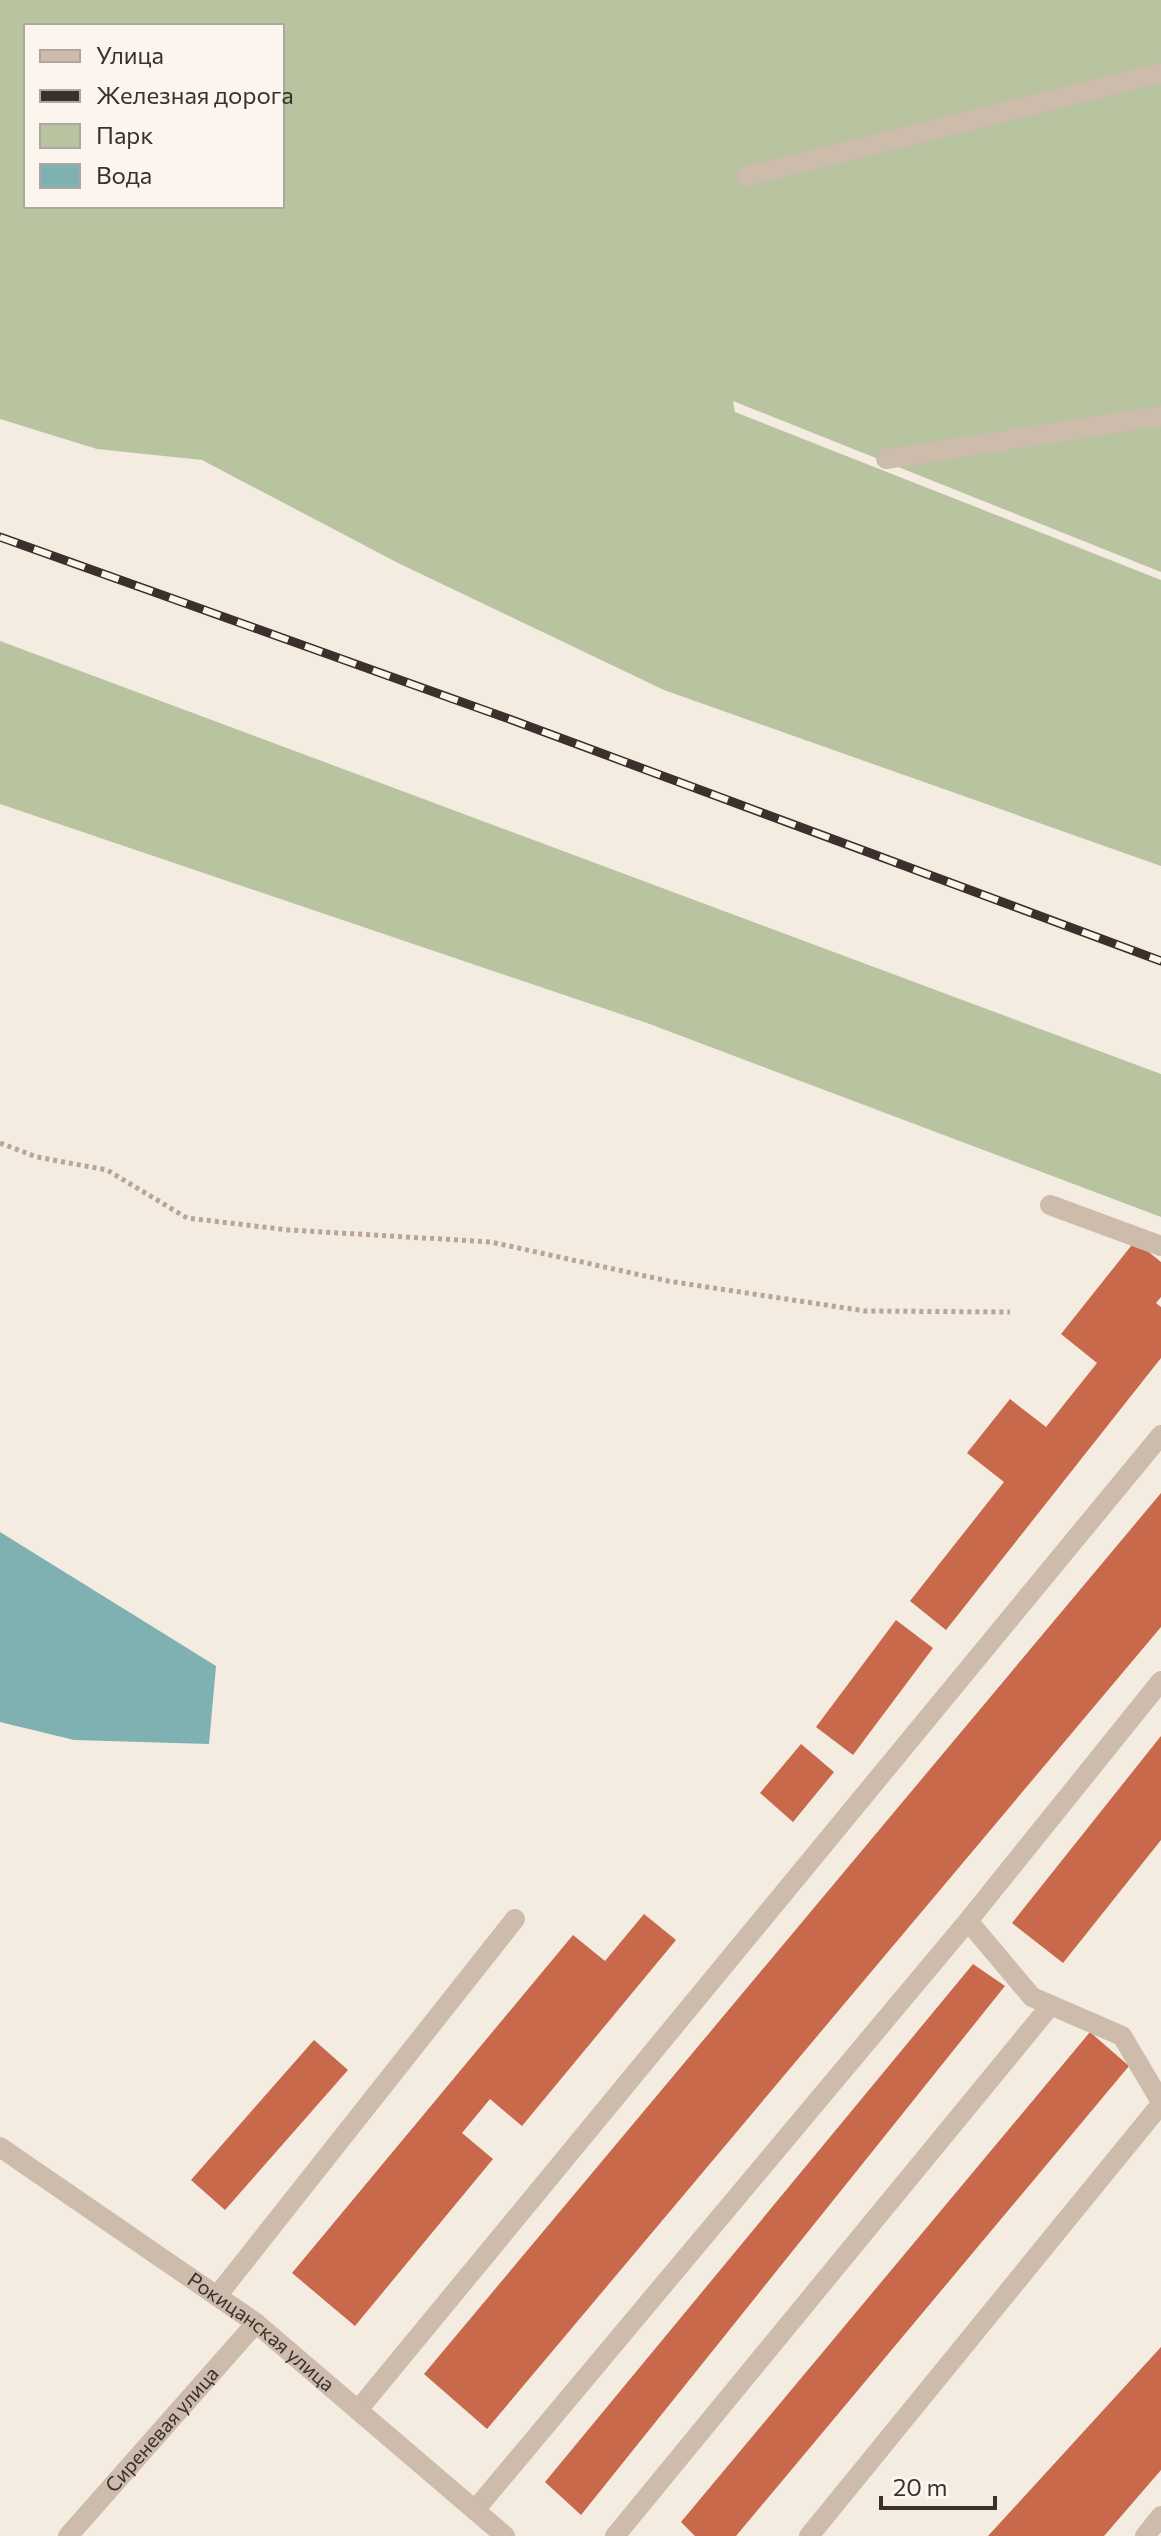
<svg xmlns="http://www.w3.org/2000/svg" width="1161" height="2536" font-family="Commissioner,sans-serif">
<style>
.green{fill:#b8c4a0;fill-rule:evenodd}
.water{fill:#7fb0b2}
.building{fill:#c8694b}
.lines{fill:none;stroke-linecap:round;stroke-linejoin:round}
.path{stroke:#b9a596;stroke-width:5;stroke-dasharray:4 4;stroke-linecap:butt}
.lane{stroke:#cdbbac;stroke-width:20}
.street{stroke:#cdbbac;stroke-width:20}
.rail-casing{stroke:#3b302b;stroke-width:9}
.rail{stroke:#fbf5ee;stroke-width:6;stroke-dasharray:18;stroke-linecap:butt}
.labels{text-anchor:middle;stroke-width:7;stroke-linejoin:round;paint-order:stroke}
.street-label{font-size:20px;fill:#3b302b;stroke:#fbf5ee}
</style>
<rect width="100%" height="100%" fill="#f4ebe1"/>
<!-- green -->
<path class="green" d="M0,0H1161V572L733,401L735,412L1161,580V866L664,690L398,563L202,460L97,449L0,419ZM26,26H282V206H26Z
M0,641L1161,1074V1217L647,1023L0,804Z"/>
<!-- water -->
<path class="water" d="M0,1532L216,1666L209,1744L74,1740L0,1722Z"/>
<!-- building -->
<path class="building" d="M1135,1241L1161,1262V1297L1156,1303L1161,1307V1358L946,1630L910,1601L1004,1482L967,1453L1010,1399L1046,1427L1097,1363L1061,1334Z
M1161,1493V1627L487,2429L424,2374Z
M896,1620L933,1648L853,1755L816,1727Z
M1161,1736V1840L1063,1963L1012,1923Z
M801,1744L834,1772L793,1822L760,1793Z
M644,1914L676,1940L522,2126L490,2099L462,2133L493,2159L355,2326L292,2273L573,1935L605,1961Z
M973,1964L1005,1986L581,2515L545,2482Z
M1090,2032L1129,2066L736,2536H695L681,2522Z
M314,2040L348,2070L225,2210L191,2180Z
M1161,2347V2470L1104,2536H988Z"/>
<g class="lines">
<!-- path -->
<path class="path" d="M0,1143L37,1157L107,1170L187,1218L289,1230L491,1242L668,1281L865,1311L1010,1312"/>
<!-- lane -->
<path class="lane" d="M747,176L1161,73
M886,459L1161,416
M1050,1205L1161,1246
M968,1921L1161,1681
M217,2296L515,1919
M358,2410L1161,1435
M475,2510L968,1921L1032,1997L1122,2036L1161,2102
M615,2536L1051,2005
M809,2536L1161,2104
M1145,2536L1161,2516"/>
<!-- street -->
<g class="street">
<path id="s1" d="M0,2147L256,2323L505,2536"/>
<path id="s2" d="M68,2536L256,2323"/>
</g>
<!-- rail casing -->
<g class="rail-casing">
<path id="rail" d="M0,537L512,720L1161,961"/>
</g>
<!-- rail -->
<use href="#rail" class="rail"/>
</g>
<g class="labels">
<!-- street labels -->
<g class="street-label">
<text dy="7" stroke="none"><textPath href="#s1" startOffset="320">Рокицанская улица</textPath></text>
<text dy="7" stroke="none"><textPath href="#s2" startOffset="142">Сиреневая улица</textPath></text>
</g>
</g>
<!-- legend -->
<rect x="24" y="24" width="260" height="184" fill="#fbf5ee" stroke="#aea6a0" stroke-width="2"/>
<rect x="40" y="50" width="40" height="12" fill="#cdbbac" stroke="#aea6a0" stroke-width="2"/>
<text x="96" y="64" font-size="24" fill="#3b302b">Улица</text>
<rect x="40" y="90" width="40" height="12" fill="#3b302b" stroke="#aea6a0" stroke-width="2"/>
<text x="96" y="104" font-size="24" fill="#3b302b">Железная дорога</text>
<rect x="40" y="124" width="40" height="24" fill="#b8c4a0" stroke="#aea6a0" stroke-width="2"/>
<text x="96" y="144" font-size="24" fill="#3b302b">Парк</text>
<rect x="40" y="164" width="40" height="24" fill="#7fb0b2" stroke="#aea6a0" stroke-width="2"/>
<text x="96" y="184" font-size="24" fill="#3b302b">Вода</text>
<!-- scale -->
<path d="M881 2496v12h114v-12" fill="none" stroke="#3b302b" stroke-width="4"/>
<text x="893" y="2496" font-size="24" fill="#3b302b" stroke="#fbf5ee" stroke-width="6" paint-order="stroke">20 m</text>
</svg>
